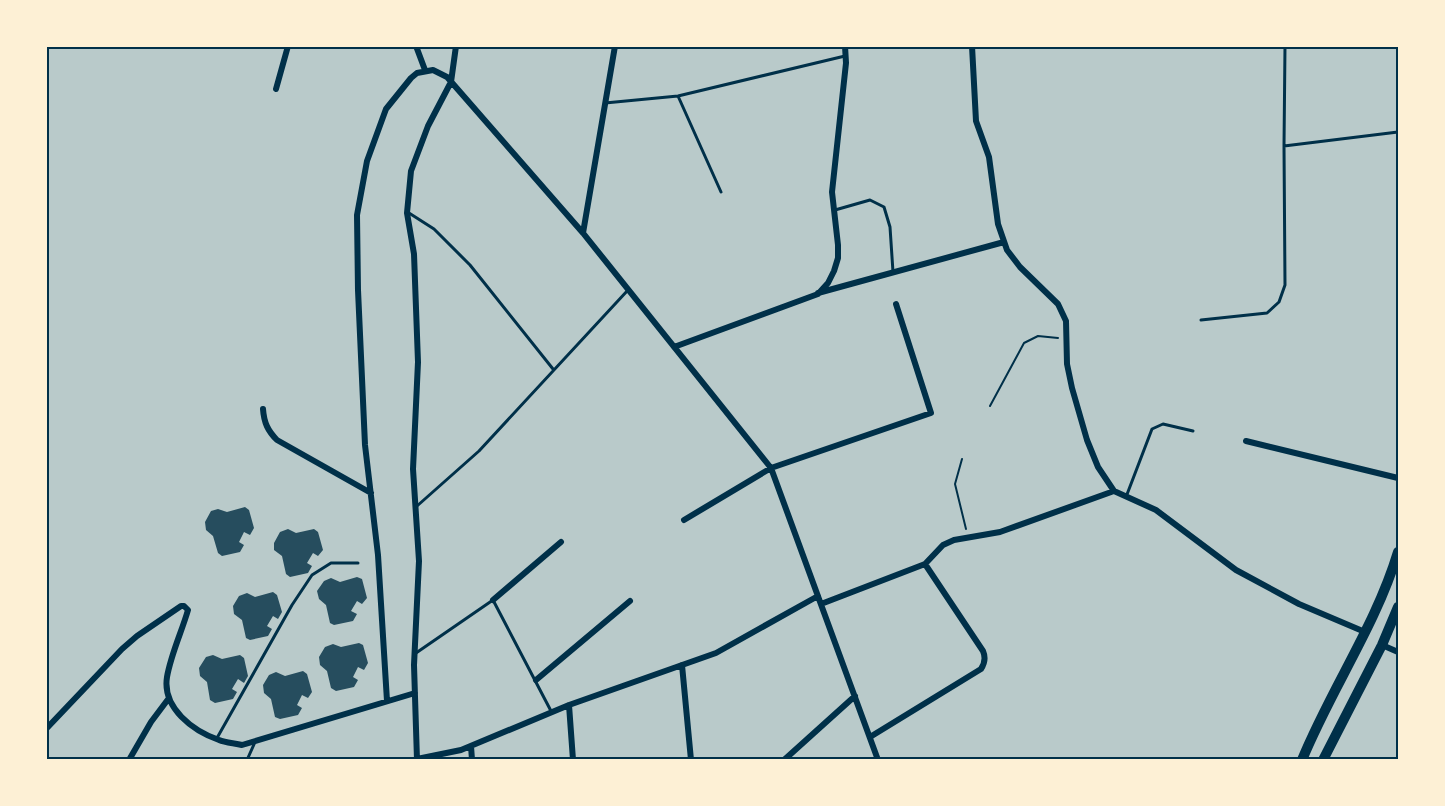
<svg xmlns="http://www.w3.org/2000/svg" width="1445" height="806" font-family="'Noto Sans',sans-serif">
<style>
.green{fill:#b9caca}
.building{fill:#264d5e}
.lines{fill:none;stroke-linecap:round;stroke-linejoin:round}
.path{stroke:#003049;stroke-width:2}
.service{stroke:#003049;stroke-width:3}
.minor{stroke:#003049;stroke-width:6}
.primary{stroke:#003049;stroke-width:10}
.neatline{fill:none;stroke:#003049;stroke-width:2}
</style>
<rect width="100%" height="100%" fill="#fdf0d5"/>
<!-- green -->
<path class="green" d="M46,47H1398V759H47Z"/>
<!-- building -->
<path class="building" d="M245,507L249,510L254,528L250,535L244,532L239,542L244,545L240,552L222,556L218,553L213,536L206,530L205,522L211,511L218,509L227,512Z
M288,529L296,533L314,529L318,532L323,550L318,556L313,553L307,563L312,566L308,573L290,577L286,574L282,556L274,550V543L280,532Z
M357,577L362,579L367,598L362,604L357,601L351,611L357,614L353,621L334,625L330,623L326,605L319,599L317,591L324,581L331,578L340,582Z
M273,592L277,595L282,612L278,619L273,616L267,626L272,629L268,636L250,640L246,638L242,620L234,614L233,606L239,596L247,593L255,597Z
M359,643L363,645L368,663L364,670L358,667L353,677L358,680L354,687L336,691L331,688L327,671L320,665L319,657L325,647L333,644L341,647Z
M213,655L222,659L240,655L244,658L248,676L244,683L238,679L232,689L237,692L233,699L215,703L210,700L207,682L200,676L199,668L206,657Z
M303,671L307,674L312,692L308,698L302,695L297,705L302,708L298,715L280,719L275,717L271,699L264,693L263,685L269,675L276,672L285,676Z"/>
<g class="lines">
<!-- path -->
<path class="path" d="M990,406L1024,343L1038,336L1058,338
M962,459L955,484L966,529"/>
<!-- service -->
<path class="service" d="M678,96L721,192
M605,103L678,96L845,56
M1284,146L1285,46
M835,210L870,200L884,207L890,227L893,272
M409,213L434,229L470,265L553,369
M1201,320L1267,313L1279,302L1285,285L1284,146L1398,132
M1126,497L1152,429L1163,424L1193,431
M417,506L479,451L628,290
M416,653L493,600L551,711
M217,738L292,605L312,575L331,563H358
M247,760L255,742"/>
<!-- minor -->
<path class="minor" d="M416,46L425,70
M972,46L976,121L989,157L998,224L1007,250L1020,267L1058,304L1066,321L1067,364L1072,388L1087,440L1098,467L1114,491
M276,89L288,46
M583,233L615,46
M818,293L1004,242
M674,347L818,294L828,283L834,271L838,258V245L832,192L846,63L845,46
M263,409C264,423 268,431 277,440L371,493
M1246,441L1398,478
M684,520L771,468L931,413L896,304
M493,600L561,542
M821,604L925,564L943,545L954,540L1000,532L1114,491L1156,510L1236,570L1299,604L1365,632
M1382,645L1398,652
M682,665L691,760
M536,680L630,601
M387,701L378,555L365,445L358,290L357,215L367,161L386,109L411,78L417,73L433,70L447,77L583,233L771,468L878,760
M569,705L573,760
M46,729L122,649L137,636L181,606H184L188,610C182,631 171,654 167,677C162,708 193,731 219,740C226,743 235,743 242,745L415,693
M870,737L981,669C985,663 986,658 983,651L925,564
M471,746L472,760
M417,759L461,750L569,705L716,653L818,596
M129,760L151,722L169,698
M417,760L414,665L419,561L413,469L418,362L414,254L407,213L411,171L428,126L451,82L456,46
M784,760L855,696"/>
<!-- primary -->
<path class="primary" d="M1302,760C1331,689 1376,625 1398,552
M1323,760L1382,645L1398,607"/>
</g>
<!-- border -->
<rect width="1445" height="806" fill="none" stroke="#fdf0d5" stroke-width="96"/>
<rect x="48" y="48" width="1349" height="710" class="neatline"/>
</svg>
